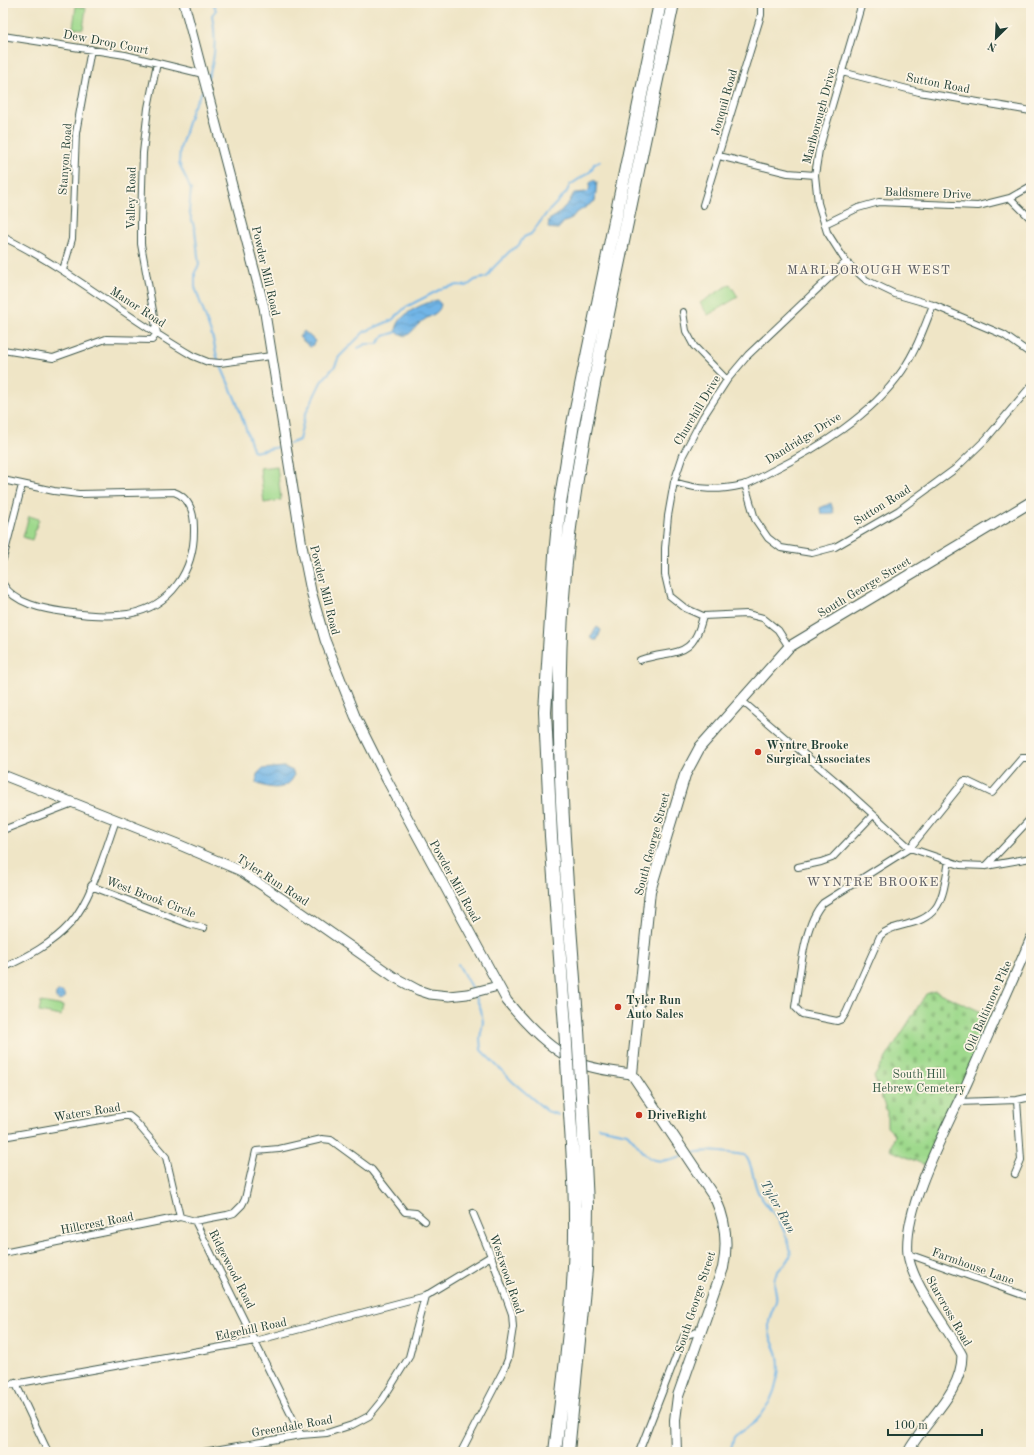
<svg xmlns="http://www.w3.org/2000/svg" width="1034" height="1455" font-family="'Old Standard TT',serif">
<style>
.grass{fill:#9ed98c;stroke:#5e8b60}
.cemetery{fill:url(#cemetery-stones);stroke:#5e8b60}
.water{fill:url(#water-waves);stroke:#48798e}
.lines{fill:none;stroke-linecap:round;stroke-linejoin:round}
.stream{stroke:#71b5e7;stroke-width:2}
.street-casing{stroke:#3e564a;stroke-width:8}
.secondary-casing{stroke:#3e564a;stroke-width:11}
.primary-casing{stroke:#3e564a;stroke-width:12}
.highway-casing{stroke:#3e564a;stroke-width:14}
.street{stroke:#fff;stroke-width:6}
.secondary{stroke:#fff;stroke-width:9}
.primary{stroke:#fff;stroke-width:10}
.highway{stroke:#fff;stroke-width:12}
.highway-bridge-casing{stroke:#3e564a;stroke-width:14;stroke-linecap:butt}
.highway-bridge{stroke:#fff;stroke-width:12}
.poi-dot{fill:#c8321e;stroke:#fcf5e5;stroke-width:1.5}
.labels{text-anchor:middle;stroke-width:3.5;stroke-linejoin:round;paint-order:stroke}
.street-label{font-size:12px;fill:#1f3d34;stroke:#fcf5e5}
.poi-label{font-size:12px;font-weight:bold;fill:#1f3d34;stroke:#fcf5e5;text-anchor:start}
.park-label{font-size:12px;fill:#385c46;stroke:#fcf5e5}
.neighbourhood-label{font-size:13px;letter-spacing:1px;fill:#5d5f64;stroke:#fcf5e5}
.water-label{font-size:13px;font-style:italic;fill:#345b61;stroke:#fcf5e5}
</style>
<defs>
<pattern id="cemetery-stones" width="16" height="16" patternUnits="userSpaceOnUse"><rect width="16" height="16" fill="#9ed98c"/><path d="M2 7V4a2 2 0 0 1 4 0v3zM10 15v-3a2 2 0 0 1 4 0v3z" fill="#88bb79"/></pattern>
<pattern id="water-waves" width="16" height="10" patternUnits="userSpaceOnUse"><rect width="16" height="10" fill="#71b5e7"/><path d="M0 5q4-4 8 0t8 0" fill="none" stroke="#5c94bc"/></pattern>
</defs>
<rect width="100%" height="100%" fill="#fcf5e5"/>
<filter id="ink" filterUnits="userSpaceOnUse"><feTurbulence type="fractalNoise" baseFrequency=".025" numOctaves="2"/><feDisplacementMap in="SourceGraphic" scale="8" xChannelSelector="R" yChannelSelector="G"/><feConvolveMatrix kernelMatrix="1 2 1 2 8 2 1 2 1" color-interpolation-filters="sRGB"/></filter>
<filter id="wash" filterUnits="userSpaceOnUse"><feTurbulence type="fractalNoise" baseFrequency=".012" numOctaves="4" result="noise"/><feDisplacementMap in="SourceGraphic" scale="16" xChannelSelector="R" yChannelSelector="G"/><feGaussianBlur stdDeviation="0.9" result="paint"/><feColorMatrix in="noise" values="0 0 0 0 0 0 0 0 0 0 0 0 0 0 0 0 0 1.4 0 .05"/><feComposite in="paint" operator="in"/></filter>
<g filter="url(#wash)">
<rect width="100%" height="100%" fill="#efe5c6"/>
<!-- grass -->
<path class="grass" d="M76,6L86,8L83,29L73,28Z
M730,284L738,297L708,315L700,303Z
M277,466L281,500L264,503L260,468Z
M29,516L39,519L32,540L23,537Z
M41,1002L63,1006L61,1016L39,1012Z"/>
<!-- cemetery -->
<path class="cemetery" d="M935,991L993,1017L927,1166L890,1150L895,1135L887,1127V1112L874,1077L926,994Z"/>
<!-- water -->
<path class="water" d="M594,180L597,182L595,201L575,214L570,220L564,222L558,229L548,228L549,220L557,215L569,202L574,193L587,192L589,190L590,183Z
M437,300L441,304C440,315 427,316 420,323C415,327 412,333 406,336L398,333L396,330C399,313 422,304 437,300Z
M304,331L315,341L312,346L310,347L299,337Z
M831,503L834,513L821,514L820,508Z
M597,627L601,630L597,640H594L590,637Z
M284,767L293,771L294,776C287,792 269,789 256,783L257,774L262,769Z
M55.5 996a4.5 4.5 0 1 1 9 0a4.5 4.5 0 1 1-9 0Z"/>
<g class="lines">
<!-- stream -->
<path class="stream" d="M207,80C216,60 216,36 212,15L216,10L213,3
M203,90L192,109L180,149L179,163L191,190L189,211L195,230L199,265L195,272V287L213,339L217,357L237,403L254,452L283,446
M358,348L366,344H377L384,336L397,332
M289,444L299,440L305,415L321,382L335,366L339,357L364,332L392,320L406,307L443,288L458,285L467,286L475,280L487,277L493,268L510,251L518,246L524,237L531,234L546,214L566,193L570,185L591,171L594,164L600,161
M458,964L472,989
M475,995L481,1010L483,1022L480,1038L481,1050L513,1082L547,1111L559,1115
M598,1127L627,1133C649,1156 647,1168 682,1156
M688,1154C707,1148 725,1153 745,1155C754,1166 752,1179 758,1192C763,1202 771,1210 778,1219C782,1225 785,1234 788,1241C797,1265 780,1262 775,1277C772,1285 778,1293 776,1301C774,1308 770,1314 769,1321C768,1338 774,1342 778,1356C782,1377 771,1406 756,1421C750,1427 741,1430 734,1437L730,1452"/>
</g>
</g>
<g filter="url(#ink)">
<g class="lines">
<!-- street casing -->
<g class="street-casing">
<path id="street" d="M862,3L819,150L815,175L818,203L827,232L846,262L866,280L895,294L933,305L1004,335L1031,354
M3,36L125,55L203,74
M842,72L919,92L1031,111
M719,156L788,173L815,175
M1010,198L1031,219
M703,205L761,15V3
M825,224L858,208L879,202L978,206L1010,198L1031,186
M3,237C70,269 128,319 193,356L208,362L220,363L271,356
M63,270L72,239L76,133L91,49
M683,312L686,331L694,346L727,380
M3,350L53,358L106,339L152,340L157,333L141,244V221L143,153L148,108L157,63
M3,480L54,491L79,494L174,492C190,498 194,512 194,528C195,570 171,607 128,614C108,617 85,615 65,612C43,609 15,604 3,584
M674,482C700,490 717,491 743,485C752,483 762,476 770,472C818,448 871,416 902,371C916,351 924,328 933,305
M745,484L755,519L768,538L781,548L812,553L835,547L899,510L955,469L986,439L1031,386
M3,559L22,485
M789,647L778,630L763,618L747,614L703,616L685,608L670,596L665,575V548L668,516L674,482L683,455L703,417L727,380L748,355L846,262
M640,660C674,648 692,662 703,616
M741,700L845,789L910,848L960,865L986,866L1031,858
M3,830L73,803
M949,861C943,892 944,916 908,924C898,927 888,928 880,936L846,1013L842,1019L837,1021L802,1014L795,1007C800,977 803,924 823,903L910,848L964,781H967L992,793L1022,758H1031
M986,866L1031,818
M798,867L821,862L832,858L873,815
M91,886L189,924L204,928
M3,968C27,957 52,944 70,924C91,900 105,851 116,820
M958,1102L1017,1100L1031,1097
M3,1137L123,1116H129L134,1120L166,1157L180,1217
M1015,1174L1021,1160L1017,1100
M195,1221L301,1435
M3,1253L180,1217L195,1221L227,1215L234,1213L242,1205L245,1199L256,1151L279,1149L322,1139L331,1140L372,1170L405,1212L416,1213L425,1221
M908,1254L1031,1298
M15,1382L48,1452
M3,1386L255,1341L425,1296L491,1256
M203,1452L301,1435L327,1433L352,1425L369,1416L383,1399L409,1357L425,1296
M461,1452L504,1369L508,1359L513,1327L512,1314L491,1256L473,1213
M639,1452L684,1336L700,1331"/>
</g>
<!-- secondary casing -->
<g class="secondary-casing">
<path id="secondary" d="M184,3L264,307L302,546L311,591L325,640L355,716L387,780L507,1001C527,1026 553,1053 584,1065C600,1070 616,1072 632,1074
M3,775L175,843L239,870L281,898L394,977L418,990L430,994L449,996L467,994L498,986
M908,1452C925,1420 962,1394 962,1355C947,1326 912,1285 908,1254C903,1207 947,1127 967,1083C988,1035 1010,987 1031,938"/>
</g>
<!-- primary casing -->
<g class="primary-casing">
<path id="primary" d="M676,1452L675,1420L678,1396L723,1268C728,1244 726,1222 716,1200L632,1074L650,891L685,775L700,747L789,647L1031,502"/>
</g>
<!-- highway casing -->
<g class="highway-casing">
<path id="highway" d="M565,1026L551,836L545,712L555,555L560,503L573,424L660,3
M578,1030C567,886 553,742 563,597C570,497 591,398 611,299C632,200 652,102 673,3
M555,1452C564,1374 576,1295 575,1217C575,1176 571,1136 569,1096
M568,1452L586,1269L587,1205L582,1099"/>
</g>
<!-- street -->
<use href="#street" class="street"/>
<!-- secondary -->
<use href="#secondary" class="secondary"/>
<!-- primary -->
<use href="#primary" class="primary"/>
<!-- highway -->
<use href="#highway" class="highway"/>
<!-- highway-bridge casing -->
<g class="highway-bridge-casing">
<path id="highway-bridge" d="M565,1026L569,1096
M578,1030L582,1099"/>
</g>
<!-- highway-bridge -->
<use href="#highway-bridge" class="highway-bridge"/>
</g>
</g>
<!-- markers -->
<g class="poi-dot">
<circle cx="758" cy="752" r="4"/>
<circle cx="618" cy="1007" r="4"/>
<circle cx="639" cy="1115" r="4"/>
</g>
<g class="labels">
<!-- street labels -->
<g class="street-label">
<text transform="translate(106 42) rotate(11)" y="4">Dew Drop Court</text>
<text transform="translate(938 83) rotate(11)" y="4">Sutton Road</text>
<text transform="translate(724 102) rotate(-74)" y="4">Jonquil Road</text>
<text transform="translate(819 116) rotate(-75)" y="4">Marlborough Drive</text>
<text transform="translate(65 159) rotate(-86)" y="4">Stanyon Road</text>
<text transform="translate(928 193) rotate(2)" y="4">Baldsmere Drive</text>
<text transform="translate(131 198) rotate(-89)" y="4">Valley Road</text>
<text transform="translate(266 271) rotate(77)" y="4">Powder Mill Road</text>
<text transform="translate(138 307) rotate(33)" y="4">Manor Road</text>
<text transform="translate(697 410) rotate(-59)" y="4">Churchill Drive</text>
<text transform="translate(803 438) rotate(-32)" y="4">Dandridge Drive</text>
<text transform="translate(882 505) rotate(-32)" y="4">Sutton Road</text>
<text transform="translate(864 587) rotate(-31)" y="4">South George Street</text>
<text transform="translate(325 590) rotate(76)" y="4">Powder Mill Road</text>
<text transform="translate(652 844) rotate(-75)" y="4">South George Street</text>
<text transform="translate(273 880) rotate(33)" y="4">Tyler Run Road</text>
<text transform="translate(455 881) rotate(61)" y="4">Powder Mill Road</text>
<text transform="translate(151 897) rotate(21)" y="4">West Brook Circle</text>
<text transform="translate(988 1006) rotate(-66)" y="4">Old Baltimore Pike</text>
<text transform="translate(87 1112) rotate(-9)" y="4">Waters Road</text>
<text transform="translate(97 1223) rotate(-11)" y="4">Hillcrest Road</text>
<text transform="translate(973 1266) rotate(20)" y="4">Farmhouse Lane</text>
<text transform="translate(232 1269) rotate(63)" y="4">Ridgewood Road</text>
<text transform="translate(507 1274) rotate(71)" y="4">Westwood Road</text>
<text transform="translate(695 1302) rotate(-72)" y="4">South George Street</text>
<text transform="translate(949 1311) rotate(60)" y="4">Starcross Road</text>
<text transform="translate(251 1329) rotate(-12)" y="4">Edgehill Road</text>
<text transform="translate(292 1426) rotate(-10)" y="4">Greendale Road</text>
</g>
<!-- poi labels -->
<g class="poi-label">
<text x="766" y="749">Wyntre Brooke<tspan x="766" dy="14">Surgical Associates</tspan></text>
<text x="626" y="1004">Tyler Run<tspan x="626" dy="14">Auto Sales</tspan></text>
<text x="647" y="1119">DriveRight</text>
</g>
<!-- park labels -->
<g class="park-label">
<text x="919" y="1078">South Hill<tspan x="919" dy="14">Hebrew Cemetery</tspan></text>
</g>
<!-- neighbourhood labels -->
<g class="neighbourhood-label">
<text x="869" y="274">MARLBOROUGH WEST</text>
<text x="873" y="886">WYNTRE BROOKE</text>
</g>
<!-- water labels -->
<g class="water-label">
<text transform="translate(779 1206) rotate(61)" y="5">Tyler Run</text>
</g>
</g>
<!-- margin -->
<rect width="1034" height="1455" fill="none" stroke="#fcf5e5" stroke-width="16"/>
<!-- north arrow -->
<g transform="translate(996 38) rotate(204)" stroke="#fcf5e5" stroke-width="3" paint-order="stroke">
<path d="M0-3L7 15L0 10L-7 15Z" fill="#1f3d34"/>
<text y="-6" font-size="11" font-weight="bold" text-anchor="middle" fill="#1f3d34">N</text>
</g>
<!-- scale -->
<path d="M888 1429v6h94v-6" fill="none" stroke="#1f3d34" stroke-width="2"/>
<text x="894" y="1429" font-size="12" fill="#1f3d34" stroke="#fcf5e5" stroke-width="3" paint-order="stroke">100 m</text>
</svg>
